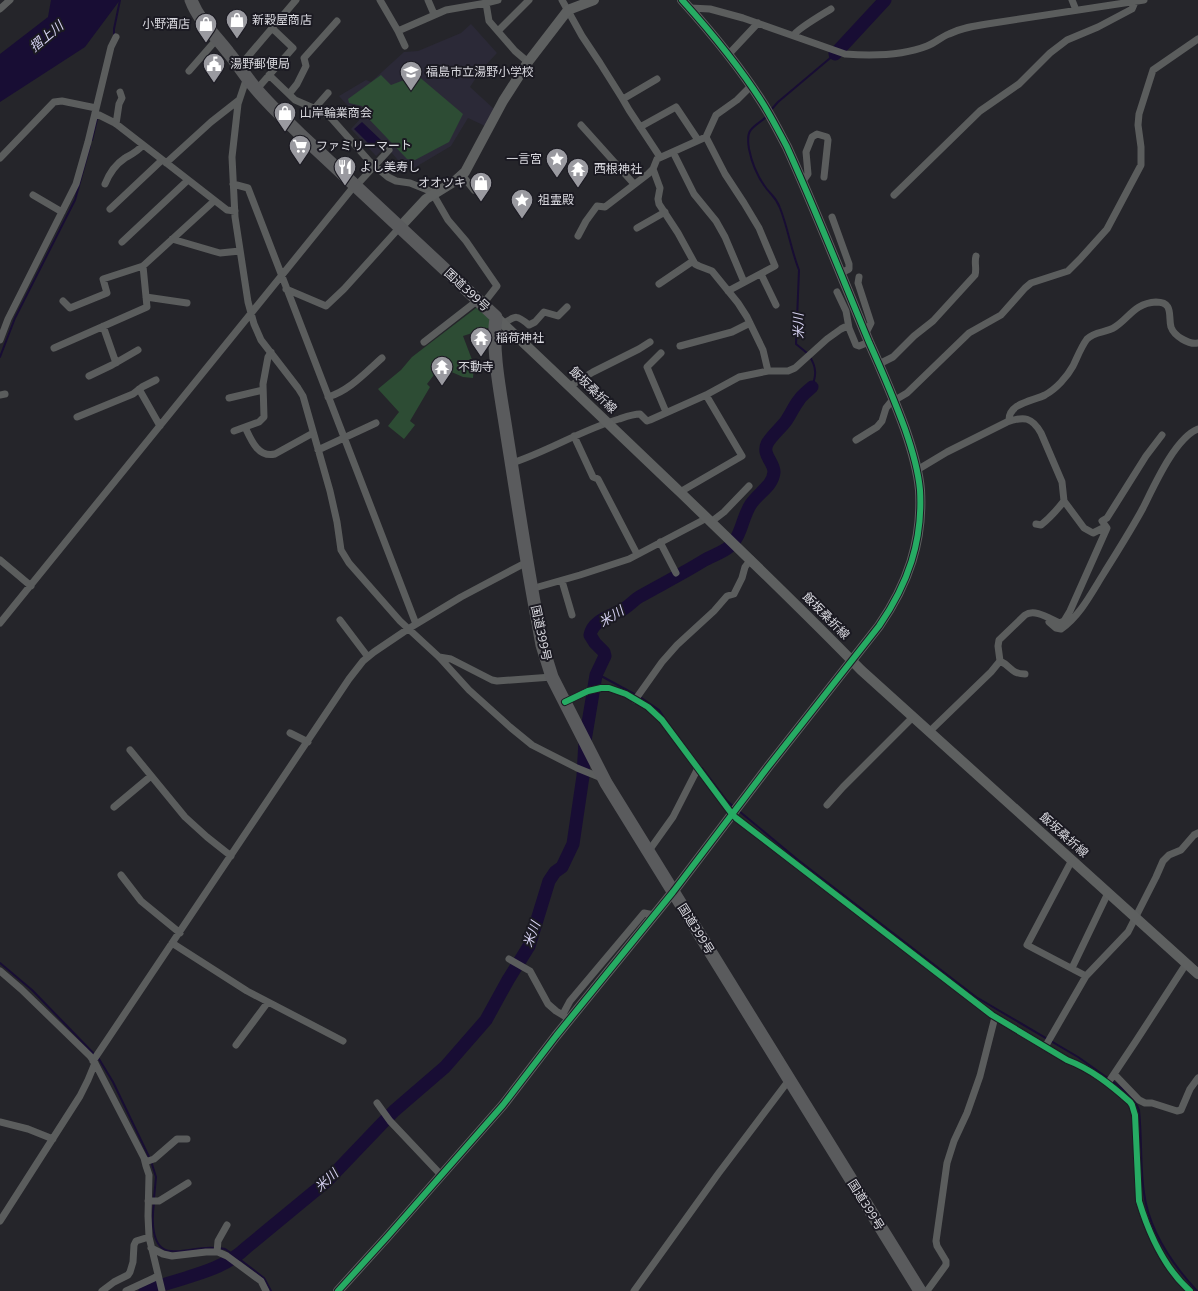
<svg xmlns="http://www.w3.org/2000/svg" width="1198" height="1291" font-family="'Noto Sans','Noto Sans JP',sans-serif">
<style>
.built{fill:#2b2937}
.green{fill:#2d4c34}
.water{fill:#180d34}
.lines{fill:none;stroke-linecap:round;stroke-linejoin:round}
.stream{stroke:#180d34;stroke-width:2}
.river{stroke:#180d34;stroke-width:13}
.street{stroke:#5b5d5d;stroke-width:7}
.secondary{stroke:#5e6060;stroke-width:10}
.highway{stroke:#5a5b5d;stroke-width:13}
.cycleway-casing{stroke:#1b1a22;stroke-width:8}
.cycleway{stroke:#26ab63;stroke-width:6}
.labels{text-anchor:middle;stroke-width:4;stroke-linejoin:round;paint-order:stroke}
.poi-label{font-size:12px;fill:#d9d9df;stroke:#1b1a22;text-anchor:start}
.street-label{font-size:12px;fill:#d9d9df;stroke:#1b1a22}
.water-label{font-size:13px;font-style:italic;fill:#d7d3f3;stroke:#1b1a22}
</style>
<rect width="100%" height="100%" fill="#25252a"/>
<!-- built -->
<path class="built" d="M471,24L497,53L481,70L470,87L494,109L485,126L468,118L451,146L414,168L402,165L386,146L376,156L351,129L365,114L361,110L348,106L339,96L366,80L371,82L404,52L418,51L461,33Z"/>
<!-- green -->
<path class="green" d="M381,75L391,85L417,75L463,114L449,142L415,160L407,159L367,117L368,114L362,106L349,103L348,99Z
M480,306L488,315L491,327L463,336L474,365L473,378L463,377L440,367L427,384L430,387L410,421L415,425L404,439L388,426L399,412L378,389L401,370L412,357L476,308Z"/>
<!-- water -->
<path class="water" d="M51,0H120L85,47L0,102V54L48,17Z
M362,122L381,140L373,148L354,129Z"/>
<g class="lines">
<!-- stream -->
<path class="stream" d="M114,36V29L120,0
M771,110L778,102L835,54
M766,117C761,122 754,125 750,131C747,136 748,143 749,149C752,164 757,176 766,188C772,196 776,197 780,208C788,228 791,250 799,270L796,344L807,353
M92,140L97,119
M0,357L15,318L75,200L90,146
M810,357C817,368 816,376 812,387
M596,675L603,677L636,695
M640,697L659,710L667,722
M702,768L727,801L734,807
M739,811L798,860L976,997L1078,1057L1109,1079
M0,963L32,990L99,1059L113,1082L151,1161L156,1177L154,1198
M1112,1081C1122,1088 1135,1098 1139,1110C1142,1138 1140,1166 1144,1193C1149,1231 1172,1264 1197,1291
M154,1203C152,1217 150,1250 171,1251C185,1253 200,1246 215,1248
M219,1248L225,1249L234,1255L264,1278L271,1291"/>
<!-- river -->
<path class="river" d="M835,54L885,0
M145,1291C180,1277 219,1274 247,1247L327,1181L394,1111L445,1067L486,1020L508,980L529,946L549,881L555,872L562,867L573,844L583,776L585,741L596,675L605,656L604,652L595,643L590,635C593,619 613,616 625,608C630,605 634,600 639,597C660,585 682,574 703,561C711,556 722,553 729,547C742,536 742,517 751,504C758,493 773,486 774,472C774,462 762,455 767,444C771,436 781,428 786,421C791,414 794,406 799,400C802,395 808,391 812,387"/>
<!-- street -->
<path class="street" d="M380,0L398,31L405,46
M428,0L434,14
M562,0L582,36L600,63L622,98L629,110L660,157
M1072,0L1076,10
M486,3L489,21L515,51L528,62
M690,8L710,9L743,18L845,54C872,56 902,56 927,46C935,43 941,37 949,34C961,28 974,26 987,24L1144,0
M0,9L10,0
M398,31L446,10L486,3L498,0
M498,31L529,0
M794,35C797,29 823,14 831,9
M728,55L758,23
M239,67L296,0
M189,71L217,39
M269,75L295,100L318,110L331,118L370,162L388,177L396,181L410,183L430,191L433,194L448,220L466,241L497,286L483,304
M247,77L238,104L232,157L235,217L248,302L254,324L261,340L298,388L303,396L330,491L337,522L341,550L349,563L400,621L439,657L469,690L510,727L532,745L577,768L604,779
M257,89L293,48L272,28
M289,94L297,84L306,66L304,58L337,21
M623,99L657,79
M314,109L328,93
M95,113L115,123L227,210L235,211
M116,124L119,104L122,98L120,92
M581,125L634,184
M640,127L676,107L698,140
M706,137L725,174L744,203L759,228L775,266L728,291
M673,152L694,194L716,221L725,237L744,282
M0,158L54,102L62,101L96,108
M166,163L211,122L239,100
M653,169L660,188L658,199L659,204L678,233L695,264L699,266L712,271L738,303L747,317L763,350L768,371
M462,175L474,190
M803,181L808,174L806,152L812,137L817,134L827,137L828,140L824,177
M105,184C109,174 116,164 125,158C132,154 137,152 143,145
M233,184L248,188L416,624
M356,186L389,150
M33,195L62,212
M894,195L980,111L1019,84L1050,53L1067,40L1098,27L1132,9L1135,2
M110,209L162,160
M832,217L849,264V269L841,273
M637,228L665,212
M578,236L586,221L597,206L605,207L648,174L653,169L657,159L706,137L716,115L737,100L751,86
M172,239L220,253L240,251
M122,242L188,180
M761,274L776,305
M859,277L858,283L871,323L866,333
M659,284L693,261
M286,289L326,306L344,289L400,227
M837,292L846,311L849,328
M146,297L187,303
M63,301L70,308L107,293L103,279L143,266L214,201
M503,324C516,315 517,315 529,325L535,322L543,313L544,312L558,316L567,307
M103,326L116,363
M0,340L8,319L76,184L88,142L111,47L116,37
M424,342L478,300
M680,346L732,332L750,323
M54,348L147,307L143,266
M661,353L647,367L666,412
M879,364L893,357L914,336L933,321L975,275C977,268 974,263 976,256
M89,376L112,365L138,350
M570,386L593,372L639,349L650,342
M139,389L160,426
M0,395L5,394
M328,397C349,391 366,372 382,358
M229,398L263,390
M77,417L133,394L142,387L156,380
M1009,421C1008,403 1033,401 1045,395C1056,389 1067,377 1073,366C1077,358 1081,347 1087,339C1095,331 1106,333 1115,327C1129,318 1135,303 1156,302C1174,302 1168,316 1171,327C1174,336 1189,345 1198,343
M245,427C251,440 258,458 275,454L313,433
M234,431L259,422L264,417L263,384L268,357L271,352
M574,436L593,477L598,479L637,554
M856,440L877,427L882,421L886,408L890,403L907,393L969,333L1001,315L1025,288L1031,283L1068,271L1080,259L1107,229L1141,165V147L1138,125L1139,114L1153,70L1198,39
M318,450L376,423
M512,463C549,451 581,430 619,419C625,417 633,414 640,414L647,421L650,420L706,395L739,377L768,371H788L795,368L827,339L841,329L845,327L849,328L856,345L859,346L869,342
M917,470L947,452L1007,422C1024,416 1032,417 1041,433L1062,482L1064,501L1084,528L1093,533L1105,527
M680,492L742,456L706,395
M711,522L724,512L749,486
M1036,524L1041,525C1051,517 1057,510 1064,501
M660,542L676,573
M0,560L31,586
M562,581L572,615
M531,589L580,575L629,559L707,518
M340,620L368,657
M1049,622L1056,628L1061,629C1080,616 1092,592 1104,573C1117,552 1131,530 1143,508C1154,486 1175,438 1198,429
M0,623L355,185
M439,657L451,659L492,680L497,681L552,677
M1000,661C1011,666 1011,674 1025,674
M635,700L662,662L677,645L714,611L727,596L734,594L742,578L745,567L751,559
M565,702L588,691L601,688H609L626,694L648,707L662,720L732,814L736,818L992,1015L1067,1060C1091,1069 1111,1085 1130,1102L1132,1105L1135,1115L1139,1201C1149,1234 1164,1268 1190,1291
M929,732L991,672L1000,661L998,646L999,640L1025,615C1035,608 1050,619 1060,623L1064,621L1070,611L1107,528L1102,521L1107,518L1146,456L1162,435
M290,733L308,742
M130,750L185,817L207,837L231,856
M827,805L843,787L913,717
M114,807L151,776
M648,852L673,817L697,770
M1072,860L1027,945L1086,976
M121,875L141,901L180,933
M172,943L247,991L343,1041
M509,959L530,971L548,1004L556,1011L566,1017
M1072,968L1108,893
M0,971L21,989L90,1056L95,1063L144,1158L146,1166L149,1175L148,1216L149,1237L162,1291
M563,1014L570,1001L644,913L654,915
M236,1045L268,1002
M1045,1047L1086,976L1128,932L1156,877L1163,861L1169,855L1181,850L1194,835L1198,833
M93,1061L349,679L363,661L374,652L408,629L461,597L527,562
M1114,1074L1139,1100L1145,1103H1152L1177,1111L1181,1110L1190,1089L1198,1078
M1108,1083L1136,1041L1186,964
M377,1103L390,1121L442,1176
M0,1122L28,1129L53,1139
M145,1162L154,1159L177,1139H187
M148,1201H159L188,1183
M0,1221L80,1096L88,1080L95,1063
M151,1248L163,1254L172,1256L206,1252H218L227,1256L261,1281L266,1291
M217,1252L218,1241L227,1225
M102,1291L114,1282L128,1275L130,1272L133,1262L134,1245L136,1241L149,1237
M126,1291L154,1278L158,1275
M634,1291L718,1174L789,1080
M927,1291L946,1265V1261L937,1246L936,1241L947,1163L954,1141L967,1113L980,1076L995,1017"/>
<!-- secondary -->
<path class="secondary" d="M400,227L426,199L455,181L465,172L503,101L528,62L568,10L594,0
M496,317C558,375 619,434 680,492C741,551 802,609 861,670L1198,974
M338,1291L387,1237L503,1105L556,1036L673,892L768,767L879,626C908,584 923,541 920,490C918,468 912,449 905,429C894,399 882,371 869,342C842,277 816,211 787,147C779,132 771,116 762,102C739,66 711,32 682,0"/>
<!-- highway -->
<path class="highway" d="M191,0C199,21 215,35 228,52C237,63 244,74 252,84C267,103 285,119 301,135L496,317C491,351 502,401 507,436C517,498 526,561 538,623L542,645L552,677L606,783L920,1291"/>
<!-- cycleway casing -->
<g class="cycleway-casing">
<path id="cycleway" d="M565,702L588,691L601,688H609L626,694L648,707L662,720L732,814L736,818L992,1015L1067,1060C1091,1069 1111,1085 1130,1102L1132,1105L1135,1115L1139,1201C1149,1234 1164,1268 1190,1291
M338,1291L387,1237L503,1105L556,1036L673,892L768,767L879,626C908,584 923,541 920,490C918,468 912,449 905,429C894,399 882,371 869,342C842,277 816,211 787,147C779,132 771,116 762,102C739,66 711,32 682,0"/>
</g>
<!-- cycleway -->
<use href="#cycleway" class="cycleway"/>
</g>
<!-- icons -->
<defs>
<g id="shop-pin" transform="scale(1.15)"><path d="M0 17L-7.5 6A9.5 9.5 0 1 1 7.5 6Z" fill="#9a9aa0" stroke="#1b1a22"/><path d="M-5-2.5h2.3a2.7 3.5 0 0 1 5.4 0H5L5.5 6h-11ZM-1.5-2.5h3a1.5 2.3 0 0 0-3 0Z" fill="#fff"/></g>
<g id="civic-pin" transform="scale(1.15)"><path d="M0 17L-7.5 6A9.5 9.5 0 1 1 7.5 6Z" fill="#9a9aa0" stroke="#1b1a22"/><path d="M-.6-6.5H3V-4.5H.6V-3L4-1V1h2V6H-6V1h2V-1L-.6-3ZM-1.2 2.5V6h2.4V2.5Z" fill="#fff"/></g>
<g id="school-pin" transform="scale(1.15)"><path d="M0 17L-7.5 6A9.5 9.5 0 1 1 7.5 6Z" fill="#9a9aa0" stroke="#1b1a22"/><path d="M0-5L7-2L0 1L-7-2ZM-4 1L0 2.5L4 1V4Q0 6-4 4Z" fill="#fff"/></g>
<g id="supermarket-pin" transform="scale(1.15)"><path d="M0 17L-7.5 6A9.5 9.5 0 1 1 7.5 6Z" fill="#9a9aa0" stroke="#1b1a22"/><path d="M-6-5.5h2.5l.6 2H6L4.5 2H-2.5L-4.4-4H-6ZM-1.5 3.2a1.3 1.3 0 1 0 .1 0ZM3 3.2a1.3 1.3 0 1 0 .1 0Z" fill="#fff"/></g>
<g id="sight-pin" transform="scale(1.15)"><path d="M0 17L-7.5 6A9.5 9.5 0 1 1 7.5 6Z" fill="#9a9aa0" stroke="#1b1a22"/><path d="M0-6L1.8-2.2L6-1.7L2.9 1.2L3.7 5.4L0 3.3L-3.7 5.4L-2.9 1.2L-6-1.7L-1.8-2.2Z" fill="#fff"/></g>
<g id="restaurant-pin" transform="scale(1.15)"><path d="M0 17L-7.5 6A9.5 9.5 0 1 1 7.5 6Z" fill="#9a9aa0" stroke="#1b1a22"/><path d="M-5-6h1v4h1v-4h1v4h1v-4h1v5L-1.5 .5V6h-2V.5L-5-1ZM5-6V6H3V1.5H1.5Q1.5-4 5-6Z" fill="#fff"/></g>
<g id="temple-pin" transform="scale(1.15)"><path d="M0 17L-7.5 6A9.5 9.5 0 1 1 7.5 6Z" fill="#9a9aa0" stroke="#1b1a22"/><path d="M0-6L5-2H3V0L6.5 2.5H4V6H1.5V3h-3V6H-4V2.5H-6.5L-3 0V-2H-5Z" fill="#fff"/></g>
</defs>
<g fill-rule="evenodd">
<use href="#shop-pin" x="237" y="20"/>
<use href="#shop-pin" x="206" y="24"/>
<use href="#civic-pin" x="214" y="64"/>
<use href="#school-pin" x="411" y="72"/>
<use href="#shop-pin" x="285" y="113"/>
<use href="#supermarket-pin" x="300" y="146"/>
<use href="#sight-pin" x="557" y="159"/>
<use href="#restaurant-pin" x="345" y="167"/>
<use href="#temple-pin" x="578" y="169"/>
<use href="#shop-pin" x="481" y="183"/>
<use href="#sight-pin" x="522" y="200"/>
<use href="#temple-pin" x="481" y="338"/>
<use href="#temple-pin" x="442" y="367"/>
</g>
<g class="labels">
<!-- poi labels -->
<g class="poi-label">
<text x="252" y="24">新穀屋商店</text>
<text x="190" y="28" text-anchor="end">小野酒店</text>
<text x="230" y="68">湯野郵便局</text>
<text x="426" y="76">福島市立湯野小学校</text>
<text x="300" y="117">山岸輪業商会</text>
<text x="316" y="150">ファミリーマート</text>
<text x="542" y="163" text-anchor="end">一言宮</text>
<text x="360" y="171">よし美寿し</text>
<text x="594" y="173">西根神社</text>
<text x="466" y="187" text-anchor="end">オオツキ</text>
<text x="538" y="204">祖霊殿</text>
<text x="496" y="342">稲荷神社</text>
<text x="458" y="371">不動寺</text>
</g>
<!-- street labels -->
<g class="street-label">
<text transform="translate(467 290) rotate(43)" y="4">国道399号</text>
<text transform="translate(593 390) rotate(44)" y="4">飯坂桑折線</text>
<text transform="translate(826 616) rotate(45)" y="4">飯坂桑折線</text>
<text transform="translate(541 633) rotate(78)" y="4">国道399号</text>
<text transform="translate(1064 835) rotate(42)" y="4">飯坂桑折線</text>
<text transform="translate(696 929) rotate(58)" y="4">国道399号</text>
<text transform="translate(866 1205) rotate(58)" y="4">国道399号</text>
</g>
<!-- water labels -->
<g class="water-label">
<text transform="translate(46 36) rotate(-40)" y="5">摺上川</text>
<text transform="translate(798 326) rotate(-91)" y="5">米川</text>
<text transform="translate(611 616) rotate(-32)" y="5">米川</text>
<text transform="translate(531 934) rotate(-70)" y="5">米川</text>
<text transform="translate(326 1180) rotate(-43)" y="5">米川</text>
</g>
</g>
</svg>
